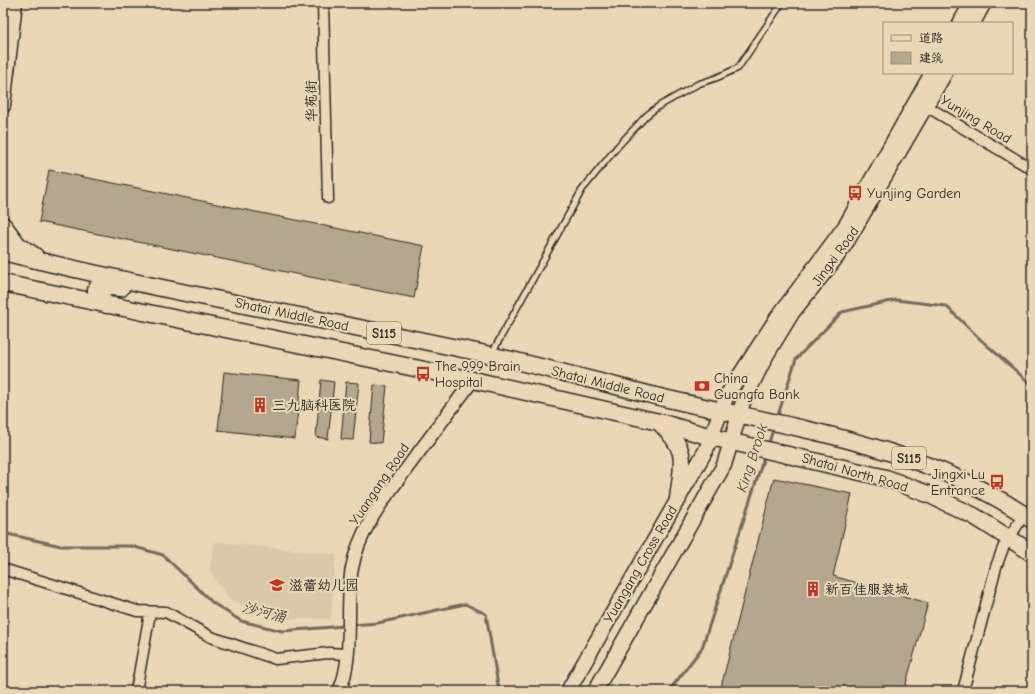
<svg xmlns="http://www.w3.org/2000/svg" width="1035" height="694" font-family="'Comic Neue','LXGW WenKai TC',sans-serif">
<style>
.built{fill:#d9c9aa}
.lines{fill:none;stroke-linecap:round;stroke-linejoin:round}
.stream{stroke:#726b5f;stroke-width:3}
.building{fill:#b4a78f;stroke:#2b2b2b}
.service-casing{stroke:#2b2b2b;stroke-width:8}
.minor-casing{stroke:#2b2b2b;stroke-width:13}
.tertiary-casing{stroke:#2b2b2b;stroke-width:15}
.secondary-casing{stroke:#2b2b2b;stroke-width:17}
.primary-casing{stroke:#2b2b2b;stroke-width:19}
.service{stroke:#e9d7b5;stroke-width:5}
.minor{stroke:#e9d7b5;stroke-width:10}
.tertiary{stroke:#e9d7b5;stroke-width:12}
.secondary{stroke:#e9d7b5;stroke-width:14}
.primary{stroke:#e9d7b5;stroke-width:16}
.labels{text-anchor:middle;stroke-width:4;stroke-linejoin:round;paint-order:stroke}
.shield{fill:#e9d7b5;stroke:#645f54;stroke-width:1}
.shield-label{font-size:13px;font-weight:bold;fill:#2b2b2b}
.street-label{font-size:14px;fill:#2b2b2b;stroke:#e9d7b5}
.poi-label{font-size:14px;fill:#2b2b2b;stroke:#e9d7b5;text-anchor:start}
.water-label{font-size:15px;font-style:italic;fill:#484640;stroke:#e9d7b5}
</style>
<rect width="100%" height="100%" fill="#e9d7b5"/>
<filter id="ink" filterUnits="userSpaceOnUse"><feTurbulence type="fractalNoise" baseFrequency=".025" numOctaves="2"/><feDisplacementMap in="SourceGraphic" scale="8" xChannelSelector="R" yChannelSelector="G"/><feConvolveMatrix kernelMatrix="1 2 1 2 8 2 1 2 1" color-interpolation-filters="sRGB"/></filter>
<g filter="url(#ink)">
<!-- built -->
<path class="built" d="M215,542L336,554L331,619H275L230,600L209,570Z"/>
<g class="lines">
<!-- stream -->
<path class="stream" d="M777,418L796,359L842,312L896,300L946,306L981,340L1032,385
M768,445L774,427
M3,533L61,546H131L163,555L213,603L241,621L282,631L345,626
M351,625L378,623L465,604L486,614L499,691
M669,691L702,648L765,454"/>
</g>
<!-- building -->
<path class="building" d="M49,170L424,246L414,298L39,222Z
M224,372L301,380L295,439L218,430Z
M321,380L334,382L328,439L316,437Z
M346,382L359,383L353,440L341,439Z
M374,385L387,386L381,443L369,442Z
M774,478L852,494L833,576L928,603L904,691H720Z"/>
<g class="lines">
<!-- service casing -->
<g class="service-casing">
<path id="service" d="M492,353L582,190L618,146L647,115L659,106L698,84L716,78L738,68L782,3"/>
</g>
<!-- minor casing -->
<g class="minor-casing">
<path id="minor" d="M323,3L328,198
M926,106L1032,169
M3,569L137,611L166,612L211,637L276,659L328,653L347,654
M136,691L150,613
M963,691L996,567L1003,548L1024,514"/>
</g>
<!-- tertiary casing -->
<g class="tertiary-casing">
<path id="tertiary" d="M339,691C355,658 345,604 352,568C360,526 388,494 413,460C433,433 453,407 473,380"/>
</g>
<!-- secondary casing -->
<g class="secondary-casing">
<path id="secondary" d="M3,15L4,3
M960,23L971,3
M973,23L984,3
M3,106L15,3
M568,691L706,450L727,395L777,318L846,225L932,73
M595,691L724,465L743,402L767,354L792,313L836,258L849,238L945,73"/>
</g>
<!-- primary casing -->
<g class="primary-casing">
<path id="primary" d="M3,225L18,245L35,256
M3,252C161,291 322,319 481,353C544,367 606,384 668,399C793,428 924,445 1032,520
M3,283L473,380L659,422L711,437L886,478L930,495L974,516L1032,553
M107,305L97,294L96,290L98,286L121,288
M660,423C690,452 682,462 678,499"/>
</g>
<!-- service -->
<use href="#service" class="service"/>
<!-- minor -->
<use href="#minor" class="minor"/>
<!-- tertiary -->
<use href="#tertiary" class="tertiary"/>
<!-- secondary -->
<use href="#secondary" class="secondary"/>
<!-- primary -->
<use href="#primary" class="primary"/>
</g>
</g>
<!-- icons -->
<defs>
<g id="bus-bare" transform="scale(1.2)"><path d="M-5-6H5V4H4V6H2V4H-2V6H-4V4H-5ZM-3.5-4V0h7V-4ZM-3.5 1.2v1.5H-2V1.2ZM2 1.2v1.5H3.5V1.2Z" fill="#c8321e" stroke="#e9d7b5" stroke-width="2.5" paint-order="stroke"/></g>
<g id="bank-bare" transform="scale(1.2)"><path d="M-6-4H6V4H-6ZM0-2.3a2.3 2.3 0 1 0 0 4.6a2.3 2.3 0 1 0 0-4.6Z" fill="#c8321e" stroke="#e9d7b5" stroke-width="2.5" paint-order="stroke"/></g>
<g id="building-bare" transform="scale(1.2)"><path d="M-4-6H4V6H1V3H-1V6H-4ZM-2.5-4.3h1.7v1.8h-1.7ZM.8-4.3h1.7v1.8H.8ZM-2.5-1h1.7V.8h-1.7ZM.8-1h1.7V.8H.8Z" fill="#c8321e" stroke="#e9d7b5" stroke-width="2.5" paint-order="stroke"/></g>
<g id="school-bare" transform="scale(1.2)"><path d="M0-5L7-2L0 1L-7-2ZM-4 1L0 2.5L4 1V4Q0 6-4 4Z" fill="#c8321e" stroke="#e9d7b5" stroke-width="2.5" paint-order="stroke"/></g>
</defs>
<g fill-rule="evenodd">
<use href="#bus-bare" x="855" y="193"/>
<use href="#bus-bare" x="423" y="374"/>
<use href="#bank-bare" x="702" y="386"/>
<use href="#building-bare" x="260" y="405"/>
<use href="#bus-bare" x="997" y="482"/>
<use href="#school-bare" x="277" y="585"/>
<use href="#building-bare" x="813" y="589"/>
</g>
<g class="labels">
<!-- shield labels -->
<g class="shield">
<rect x="367" y="322" width="34" height="22" rx="3"/>
<rect x="892" y="447" width="34" height="22" rx="3"/>
</g>
<g class="shield-label">
<text x="384" y="338">S115</text>
<text x="909" y="463">S115</text>
</g>
<!-- street labels -->
<g class="street-label">
<text transform="translate(311 101) rotate(-91)" y="5">华苑街</text>
<text transform="translate(976 119) rotate(31)" y="5">Yunjing Road</text>
<text transform="translate(835 256) rotate(-54)" y="5">Jingxi Road</text>
<text transform="translate(292 314) rotate(12)" y="5">Shatai Middle Road</text>
<text transform="translate(608 384) rotate(14)" y="5">Shatai Middle Road</text>
<text transform="translate(855 472) rotate(16)" y="5">Shatai North Road</text>
<text transform="translate(379 484) rotate(-56)" y="5">Yuangang Road</text>
<text transform="translate(640 564) rotate(-60)" y="5">Yuangang Cross Road</text>
</g>
<!-- poi labels -->
<g class="poi-label">
<text x="867" y="198">Yunjing Garden</text>
<text x="435" y="371">The 999 Brain<tspan x="435" dy="16">Hospital</tspan></text>
<text x="714" y="383">China<tspan x="714" dy="16">Guangfa Bank</tspan></text>
<text x="272" y="410">三九脑科医院</text>
<text x="985" y="479" text-anchor="end">Jingxi Lu<tspan x="985" dy="16">Entrance</tspan></text>
<text x="289" y="590">滋蕾幼儿园</text>
<text x="825" y="594">新百佳服装城</text>
</g>
<!-- water labels -->
<g class="water-label">
<text transform="translate(752 458) rotate(-72)" y="5">King Brook</text>
<text transform="translate(264 612) rotate(14)" y="5">沙河涌</text>
</g>
</g>
<!-- margin -->
<rect width="1035" height="694" fill="none" stroke="#e9d7b5" stroke-width="16"/>
<rect x="8" y="8" width="1019" height="678" fill="none" stroke="#2b2b2b" stroke-width="1.5" filter="url(#ink)"/>
<!-- legend -->
<rect x="883" y="22" width="130" height="52" fill="#e9d7b5" stroke="#9d927e"/>
<rect x="891" y="35" width="20" height="6" fill="#e9d7b5" stroke="#9d927e"/>
<text x="919" y="42" font-size="12" fill="#2b2b2b">道路</text>
<rect x="891" y="52" width="20" height="12" fill="#b4a78f" stroke="#9d927e"/>
<text x="919" y="62" font-size="12" fill="#2b2b2b">建筑</text>
</svg>
